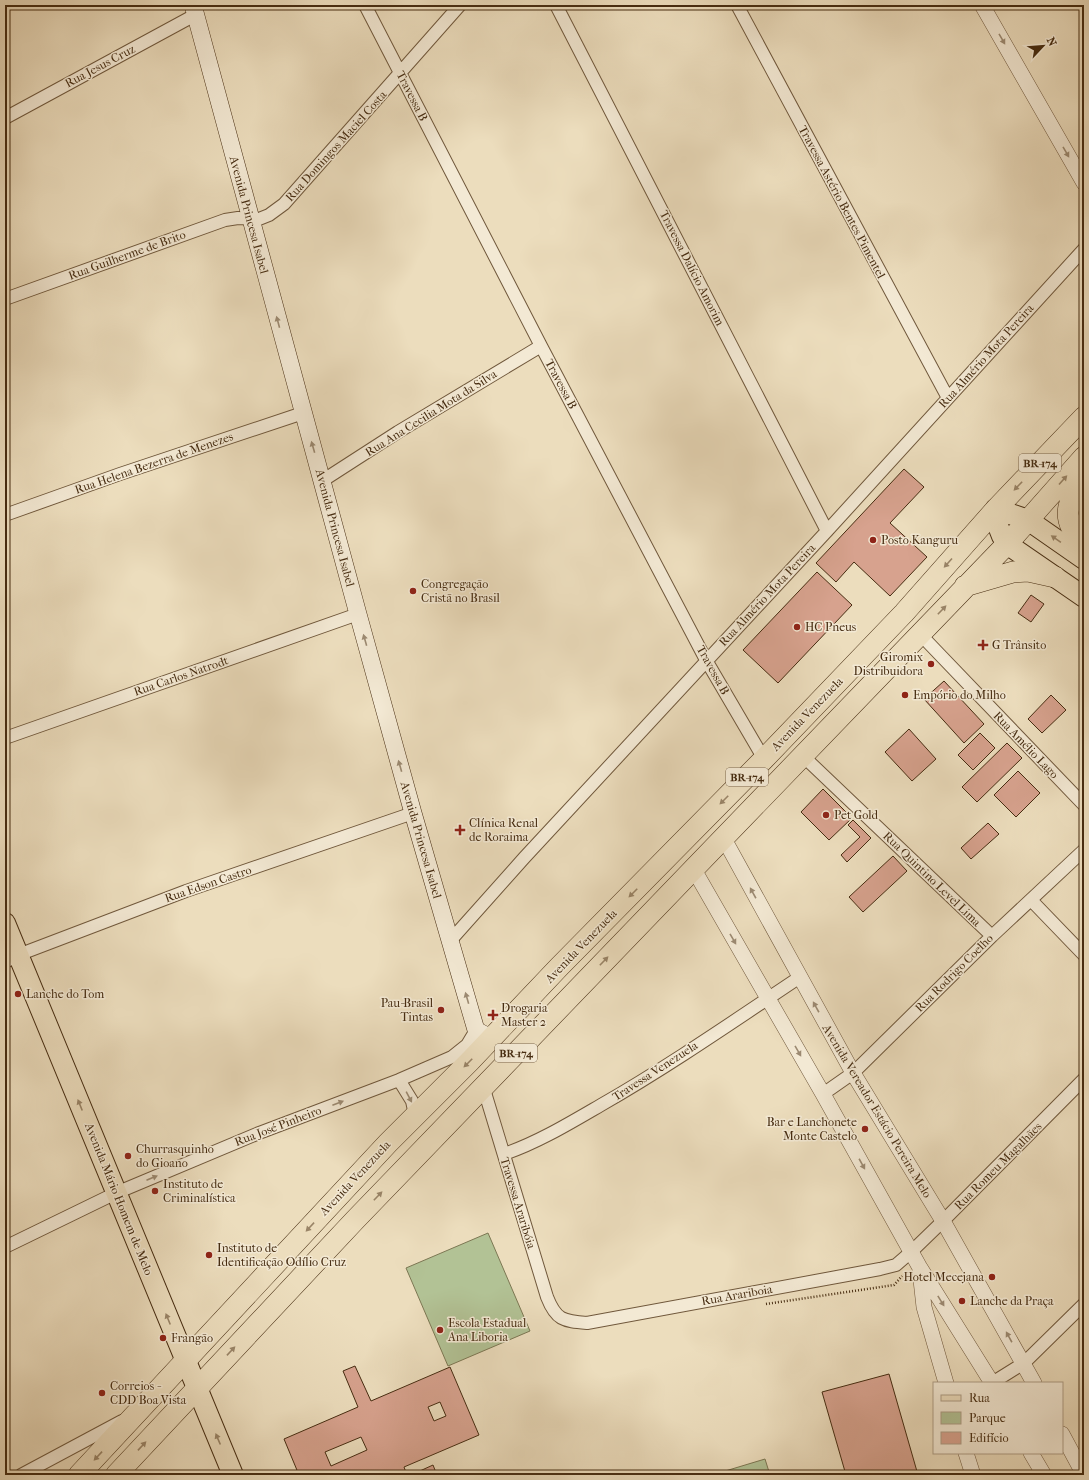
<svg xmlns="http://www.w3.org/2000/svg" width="1089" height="1480" font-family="'IM FELL French Canon',serif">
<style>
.green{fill:#b2c295;stroke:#7c7753}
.building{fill:#d7a28e;stroke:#462c11;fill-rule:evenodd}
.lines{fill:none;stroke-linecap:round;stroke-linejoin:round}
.minor-casing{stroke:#70583c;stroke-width:14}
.tertiary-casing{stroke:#70583c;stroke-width:16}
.secondary-casing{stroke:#462c11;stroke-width:18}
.primary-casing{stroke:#462c11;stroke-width:22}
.trunk-casing{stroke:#462c11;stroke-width:22}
.path{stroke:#462c11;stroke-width:2.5;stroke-dasharray:1 2;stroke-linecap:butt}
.minor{stroke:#f3e9d4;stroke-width:12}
.tertiary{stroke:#f3e9d4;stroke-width:15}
.secondary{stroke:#f3e9d4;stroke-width:17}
.primary{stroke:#ecddbd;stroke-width:20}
.trunk{stroke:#ecddbd;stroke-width:21}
.oneway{fill:#9c8a72}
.oneway2{fill:#998467}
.poi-dot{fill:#8f2418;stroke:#f3e9d4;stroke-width:1.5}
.labels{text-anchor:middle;stroke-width:3;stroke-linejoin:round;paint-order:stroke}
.shield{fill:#f3e9d4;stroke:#7a654c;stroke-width:1}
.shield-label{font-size:11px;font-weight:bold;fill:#462c11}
.street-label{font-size:12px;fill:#462c11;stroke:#f3e9d4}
.poi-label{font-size:12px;fill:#462c11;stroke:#f3e9d4;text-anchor:start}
</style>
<rect width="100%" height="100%" fill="#ecddbd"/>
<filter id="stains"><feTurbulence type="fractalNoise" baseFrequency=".005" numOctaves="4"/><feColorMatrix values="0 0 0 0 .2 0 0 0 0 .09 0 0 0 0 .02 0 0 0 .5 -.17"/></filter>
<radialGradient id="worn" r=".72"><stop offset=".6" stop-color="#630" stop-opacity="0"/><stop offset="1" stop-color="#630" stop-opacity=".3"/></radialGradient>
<!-- green -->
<path class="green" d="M488,1233L530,1331L448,1366L406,1268Z
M765,1459L770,1475H712Z"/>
<!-- building -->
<path class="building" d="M904,469L924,487L890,523L927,557L890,596L854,562L836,582L816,563Z
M817,572L852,605L778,683L743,650Z
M1031,595L1044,604L1031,622L1018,613Z
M944,681L984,724L964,743L924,699Z
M1051,695L1066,710L1042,733L1028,719Z
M909,729L936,759L912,781L885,752Z
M980,733L995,748L973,770L958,755Z
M1007,743L1022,758L977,802L962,787Z
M1018,771L1040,793L1016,817L994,795Z
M823,789L852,818L829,840L801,812Z
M853,820L871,838L847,862L841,855L860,837L848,825Z
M988,823L999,834L971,859L961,848Z
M893,856L907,871L863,912L849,897Z
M355,1366L371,1401L450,1367L479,1435L404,1467L407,1475H299L284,1439L358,1407L343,1371ZM440,1402L446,1416L434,1421L428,1407ZM361,1437L367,1450L331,1466L325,1452Z
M889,1374L918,1475H846L822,1392Z
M433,1465L437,1475H411Z"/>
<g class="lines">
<!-- minor casing -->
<g class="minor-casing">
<path id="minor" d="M365,5L541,346L706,660L764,759
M556,5L827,531
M737,5L948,398
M5,118L195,15
M5,299L225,220L238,218L259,219L269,215L284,204L460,5
M322,481L398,432L541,346
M5,515L120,474L303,413
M919,633L1084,805
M5,738L358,614
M802,755L992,936
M1031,900L1084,955
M450,941L524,858L827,531L1084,249
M5,962L18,955L186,891L413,813
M399,1080L412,1101L415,1115
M483,1086L547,1297C556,1320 563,1321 587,1323L880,1269L896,1265L911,1252L943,1221L1084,1079
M823,1094L853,1073L992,936L1084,850
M504,1154C537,1143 570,1123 601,1105C669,1066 734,1021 800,977
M5,1247L116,1193L259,1133L399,1080L452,1057L467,1045L476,1030
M992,1383L1024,1363L1084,1304
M21,1475L122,1421"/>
</g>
<!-- tertiary casing -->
<g class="tertiary-casing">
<path id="tertiary" d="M982,5L1084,183
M723,837L853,1073L943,1221L1034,1383
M693,868L823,1094L919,1266L992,1383
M920,1271L924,1307L946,1383
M1062,1434L1084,1475
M966,1453L973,1475
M1031,1453L1044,1475"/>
</g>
<!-- secondary casing -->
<g class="secondary-casing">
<path id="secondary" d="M193,5L358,614L413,813L476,1030L485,1035H495"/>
</g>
<!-- primary casing -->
<g class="primary-casing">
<path id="primary" d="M996,509L1028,520L1084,559
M993,513L1002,536L1007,544L1084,597
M5,923L233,1475"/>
</g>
<!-- trunk casing -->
<g class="trunk-casing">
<path id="trunk" d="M1084,479C1066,502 1060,521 1084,543
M965,586L1013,572L1028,571L1055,577
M79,1475L388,1143L470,1061L559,967L764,759L904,613L996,509L1084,417
M116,1475L355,1220L1007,544L1084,457"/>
</g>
<!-- path -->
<path class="path" d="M766,1304L894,1285L902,1276"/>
<!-- minor -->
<use href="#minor" class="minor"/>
<!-- tertiary -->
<use href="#tertiary" class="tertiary"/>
<!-- secondary -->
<use href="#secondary" class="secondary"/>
<!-- primary -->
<use href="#primary" class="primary"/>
<!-- trunk -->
<use href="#trunk" class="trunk"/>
</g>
<!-- one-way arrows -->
<defs><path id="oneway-solid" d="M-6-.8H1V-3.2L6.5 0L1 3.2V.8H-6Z"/></defs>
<g class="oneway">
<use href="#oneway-solid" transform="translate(1002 39) rotate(60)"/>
<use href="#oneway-solid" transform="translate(1066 152) rotate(60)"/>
<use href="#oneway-solid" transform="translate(278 322) rotate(-105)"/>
<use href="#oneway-solid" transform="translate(313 447) rotate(-106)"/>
<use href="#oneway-solid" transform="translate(365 640) rotate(-106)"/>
<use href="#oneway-solid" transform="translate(400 766) rotate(-106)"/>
<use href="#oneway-solid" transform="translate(753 893) rotate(-119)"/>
<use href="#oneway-solid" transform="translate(733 939) rotate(60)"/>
<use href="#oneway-solid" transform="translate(467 998) rotate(-106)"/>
<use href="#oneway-solid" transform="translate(816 1007) rotate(-119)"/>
<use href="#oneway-solid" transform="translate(798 1051) rotate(60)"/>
<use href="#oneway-solid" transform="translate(409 1097) rotate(62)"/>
<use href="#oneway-solid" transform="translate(338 1103) rotate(-21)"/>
<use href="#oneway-solid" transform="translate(862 1164) rotate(61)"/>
<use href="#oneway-solid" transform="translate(152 1178) rotate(-23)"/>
<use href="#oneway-solid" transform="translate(941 1301) rotate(58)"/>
<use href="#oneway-solid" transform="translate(1009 1337) rotate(-119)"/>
</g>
<g class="oneway2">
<use href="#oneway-solid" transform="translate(1063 480) rotate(-48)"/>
<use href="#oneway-solid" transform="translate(1018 486) rotate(134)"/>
<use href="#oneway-solid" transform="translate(1056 539) rotate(-145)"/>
<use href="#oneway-solid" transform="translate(948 563) rotate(132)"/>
<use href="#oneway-solid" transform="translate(942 610) rotate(-46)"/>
<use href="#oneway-solid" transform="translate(724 800) rotate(135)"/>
<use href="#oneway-solid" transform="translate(633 893) rotate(135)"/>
<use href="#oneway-solid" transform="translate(604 961) rotate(-46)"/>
<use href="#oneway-solid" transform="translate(468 1063) rotate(135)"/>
<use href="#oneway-solid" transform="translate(80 1105) rotate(-112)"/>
<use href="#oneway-solid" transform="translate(378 1196) rotate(-46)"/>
<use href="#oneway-solid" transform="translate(310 1227) rotate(133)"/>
<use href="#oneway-solid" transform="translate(168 1319) rotate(-112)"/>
<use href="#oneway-solid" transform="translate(231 1351) rotate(-47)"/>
<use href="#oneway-solid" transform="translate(218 1439) rotate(-113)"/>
<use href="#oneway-solid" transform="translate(142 1446) rotate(-47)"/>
<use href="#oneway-solid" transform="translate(98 1456) rotate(133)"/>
</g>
<!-- markers -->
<g class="poi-dot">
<circle cx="873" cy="540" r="4"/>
<circle cx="413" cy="591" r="4"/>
<circle cx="797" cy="627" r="4"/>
<path d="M981 639h4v4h4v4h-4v4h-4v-4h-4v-4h4z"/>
<circle cx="931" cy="664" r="4"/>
<circle cx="905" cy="695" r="4"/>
<circle cx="826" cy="815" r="4"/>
<path d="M458 824h4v4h4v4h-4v4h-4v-4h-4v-4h4z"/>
<circle cx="18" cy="994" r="4"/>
<circle cx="441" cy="1010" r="4"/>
<path d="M491 1009h4v4h4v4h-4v4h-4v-4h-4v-4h4z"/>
<circle cx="865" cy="1129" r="4"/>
<circle cx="128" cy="1156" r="4"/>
<circle cx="155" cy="1191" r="4"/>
<circle cx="209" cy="1255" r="4"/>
<circle cx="992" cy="1277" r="4"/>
<circle cx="962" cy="1301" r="4"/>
<circle cx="440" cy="1330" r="4"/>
<circle cx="163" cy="1338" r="4"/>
<circle cx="102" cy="1393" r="4"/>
</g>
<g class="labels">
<!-- shield labels -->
<g class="shield">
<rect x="1019" y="454" width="42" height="18" rx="3"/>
<rect x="726" y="768" width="42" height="18" rx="3"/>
<rect x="495" y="1044" width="42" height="18" rx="3"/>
</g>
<g class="shield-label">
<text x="1040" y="467">BR-174</text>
<text x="747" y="781">BR-174</text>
<text x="516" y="1057">BR-174</text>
</g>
<!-- street labels -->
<g class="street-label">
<text transform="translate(100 66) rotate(-28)" y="4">Rua Jesus Cruz</text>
<text transform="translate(412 96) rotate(63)" y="4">Travessa B</text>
<text transform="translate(336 146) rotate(-48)" y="4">Rua Domingos Maciel Costa</text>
<text transform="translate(842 202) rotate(62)" y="4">Travessa Astério Bentes Pimentel</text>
<text transform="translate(249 215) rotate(75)" y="4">Avenida Princesa Isabel</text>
<text transform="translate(127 255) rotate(-20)" y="4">Rua Guilherme de Brito</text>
<text transform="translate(692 268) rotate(63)" y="4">Travessa Dalício Amorim</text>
<text transform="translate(986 356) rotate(-48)" y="4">Rua Almério Mota Pereira</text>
<text transform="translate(561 384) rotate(62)" y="4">Travessa B</text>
<text transform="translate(431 413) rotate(-32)" y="4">Rua Ana Cecilia Mota da Silva</text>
<text transform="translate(154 463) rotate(-19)" y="4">Rua Helena Bezerra de Menezes</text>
<text transform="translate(335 528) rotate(75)" y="4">Avenida Princesa Isabel</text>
<text transform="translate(767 595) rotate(-47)" y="4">Rua Almério Mota Pereira</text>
<text transform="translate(713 670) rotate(61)" y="4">Travessa B</text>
<text transform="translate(181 676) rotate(-19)" y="4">Rua Carlos Natrodt</text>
<text transform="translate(807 714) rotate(-46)" y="4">Avenida Venezuela</text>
<text transform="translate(1026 745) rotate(46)" y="4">Rua Amélio Lago</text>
<text transform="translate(421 840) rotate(74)" y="4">Avenida Princesa Isabel</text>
<text transform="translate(932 879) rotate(44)" y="4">Rua Quintino Level Lima</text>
<text transform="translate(208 884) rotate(-19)" y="4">Rua Edson Castro</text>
<text transform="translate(581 946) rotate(-46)" y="4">Avenida Venezuela</text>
<text transform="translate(954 973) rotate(-45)" y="4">Rua Rodrigo Coelho</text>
<text transform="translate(655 1071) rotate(-33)" y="4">Travessa Venezuela</text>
<text transform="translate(877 1111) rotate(59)" y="4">Avenida Vereador Estácio Pereira Melo</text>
<text transform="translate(278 1126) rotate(-21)" y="4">Rua José Pinheiro</text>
<text transform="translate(998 1166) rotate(-45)" y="4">Rua Romeu Magalhães</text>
<text transform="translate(355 1178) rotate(-47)" y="4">Avenida Venezuela</text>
<text transform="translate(119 1199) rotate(68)" y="4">Avenida Mário Homem de Melo</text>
<text transform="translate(518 1203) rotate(73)" y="4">Travessa Araribóia</text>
<text transform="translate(737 1295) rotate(-10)" y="4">Rua Arariboia</text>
</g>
<!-- poi labels -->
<g class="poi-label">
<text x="881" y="544">Posto Kanguru</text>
<text x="421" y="588">Congregação<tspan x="421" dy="14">Cristã no Brasil</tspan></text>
<text x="805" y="631">HC Pneus</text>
<text x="992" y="649">G Trânsito</text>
<text x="923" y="661" text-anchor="end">Giromix<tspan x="923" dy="14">Distribuidora</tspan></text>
<text x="913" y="699">Empório do Milho</text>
<text x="834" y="819">Pet Gold</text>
<text x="469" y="827">Clínica Renal<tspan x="469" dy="14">de Roraima</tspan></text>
<text x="26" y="998">Lanche do Tom</text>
<text x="433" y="1007" text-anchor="end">Pau-Brasil<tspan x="433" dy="14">Tintas</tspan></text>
<text x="501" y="1012">Drogaria<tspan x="501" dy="14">Master 2</tspan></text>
<text x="857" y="1126" text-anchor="end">Bar e Lanchonete<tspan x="857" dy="14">Monte Castelo</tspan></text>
<text x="136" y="1153">Churrasquinho<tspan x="136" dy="14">do Gioano</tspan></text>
<text x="163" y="1188">Instituto de<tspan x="163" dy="14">Criminalística</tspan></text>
<text x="217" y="1252">Instituto de<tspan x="217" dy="14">Identificação Odílio Cruz</tspan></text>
<text x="984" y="1281" text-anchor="end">Hotel Mecejana</text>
<text x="970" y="1305">Lanche da Praça</text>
<text x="448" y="1327">Escola Estadual<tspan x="448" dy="14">Ana Liboria</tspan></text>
<text x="171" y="1342">Frangão</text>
<text x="110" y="1390">Correios -<tspan x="110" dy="14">CDD Boa Vista</tspan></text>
</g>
</g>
<!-- margin -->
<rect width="1089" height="1480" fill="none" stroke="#ecddbd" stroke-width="20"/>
<rect x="6" y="6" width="1077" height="1468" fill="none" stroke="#462c11" stroke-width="2"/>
<rect x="10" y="10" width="1069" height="1460" fill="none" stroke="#462c11"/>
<!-- legend -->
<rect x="933" y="1382" width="130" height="72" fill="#f3e9d4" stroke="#ae9d86"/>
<rect x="941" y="1395" width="20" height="6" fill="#ecddbd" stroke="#ae9d86"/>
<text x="969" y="1402" font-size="12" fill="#462c11">Rua</text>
<rect x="941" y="1412" width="20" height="12" fill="#b2c295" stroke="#ae9d86"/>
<text x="969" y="1422" font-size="12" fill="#462c11">Parque</text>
<rect x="941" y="1432" width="20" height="12" fill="#d7a28e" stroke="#ae9d86"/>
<text x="969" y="1442" font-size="12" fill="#462c11">Edifício</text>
<!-- north arrow -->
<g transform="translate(1043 46) rotate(64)" stroke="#f3e9d4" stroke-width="3" paint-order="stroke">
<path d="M0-3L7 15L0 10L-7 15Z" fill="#462c11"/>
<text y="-6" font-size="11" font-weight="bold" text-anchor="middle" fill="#462c11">N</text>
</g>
<rect width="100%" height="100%" filter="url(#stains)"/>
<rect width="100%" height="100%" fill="url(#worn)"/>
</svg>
